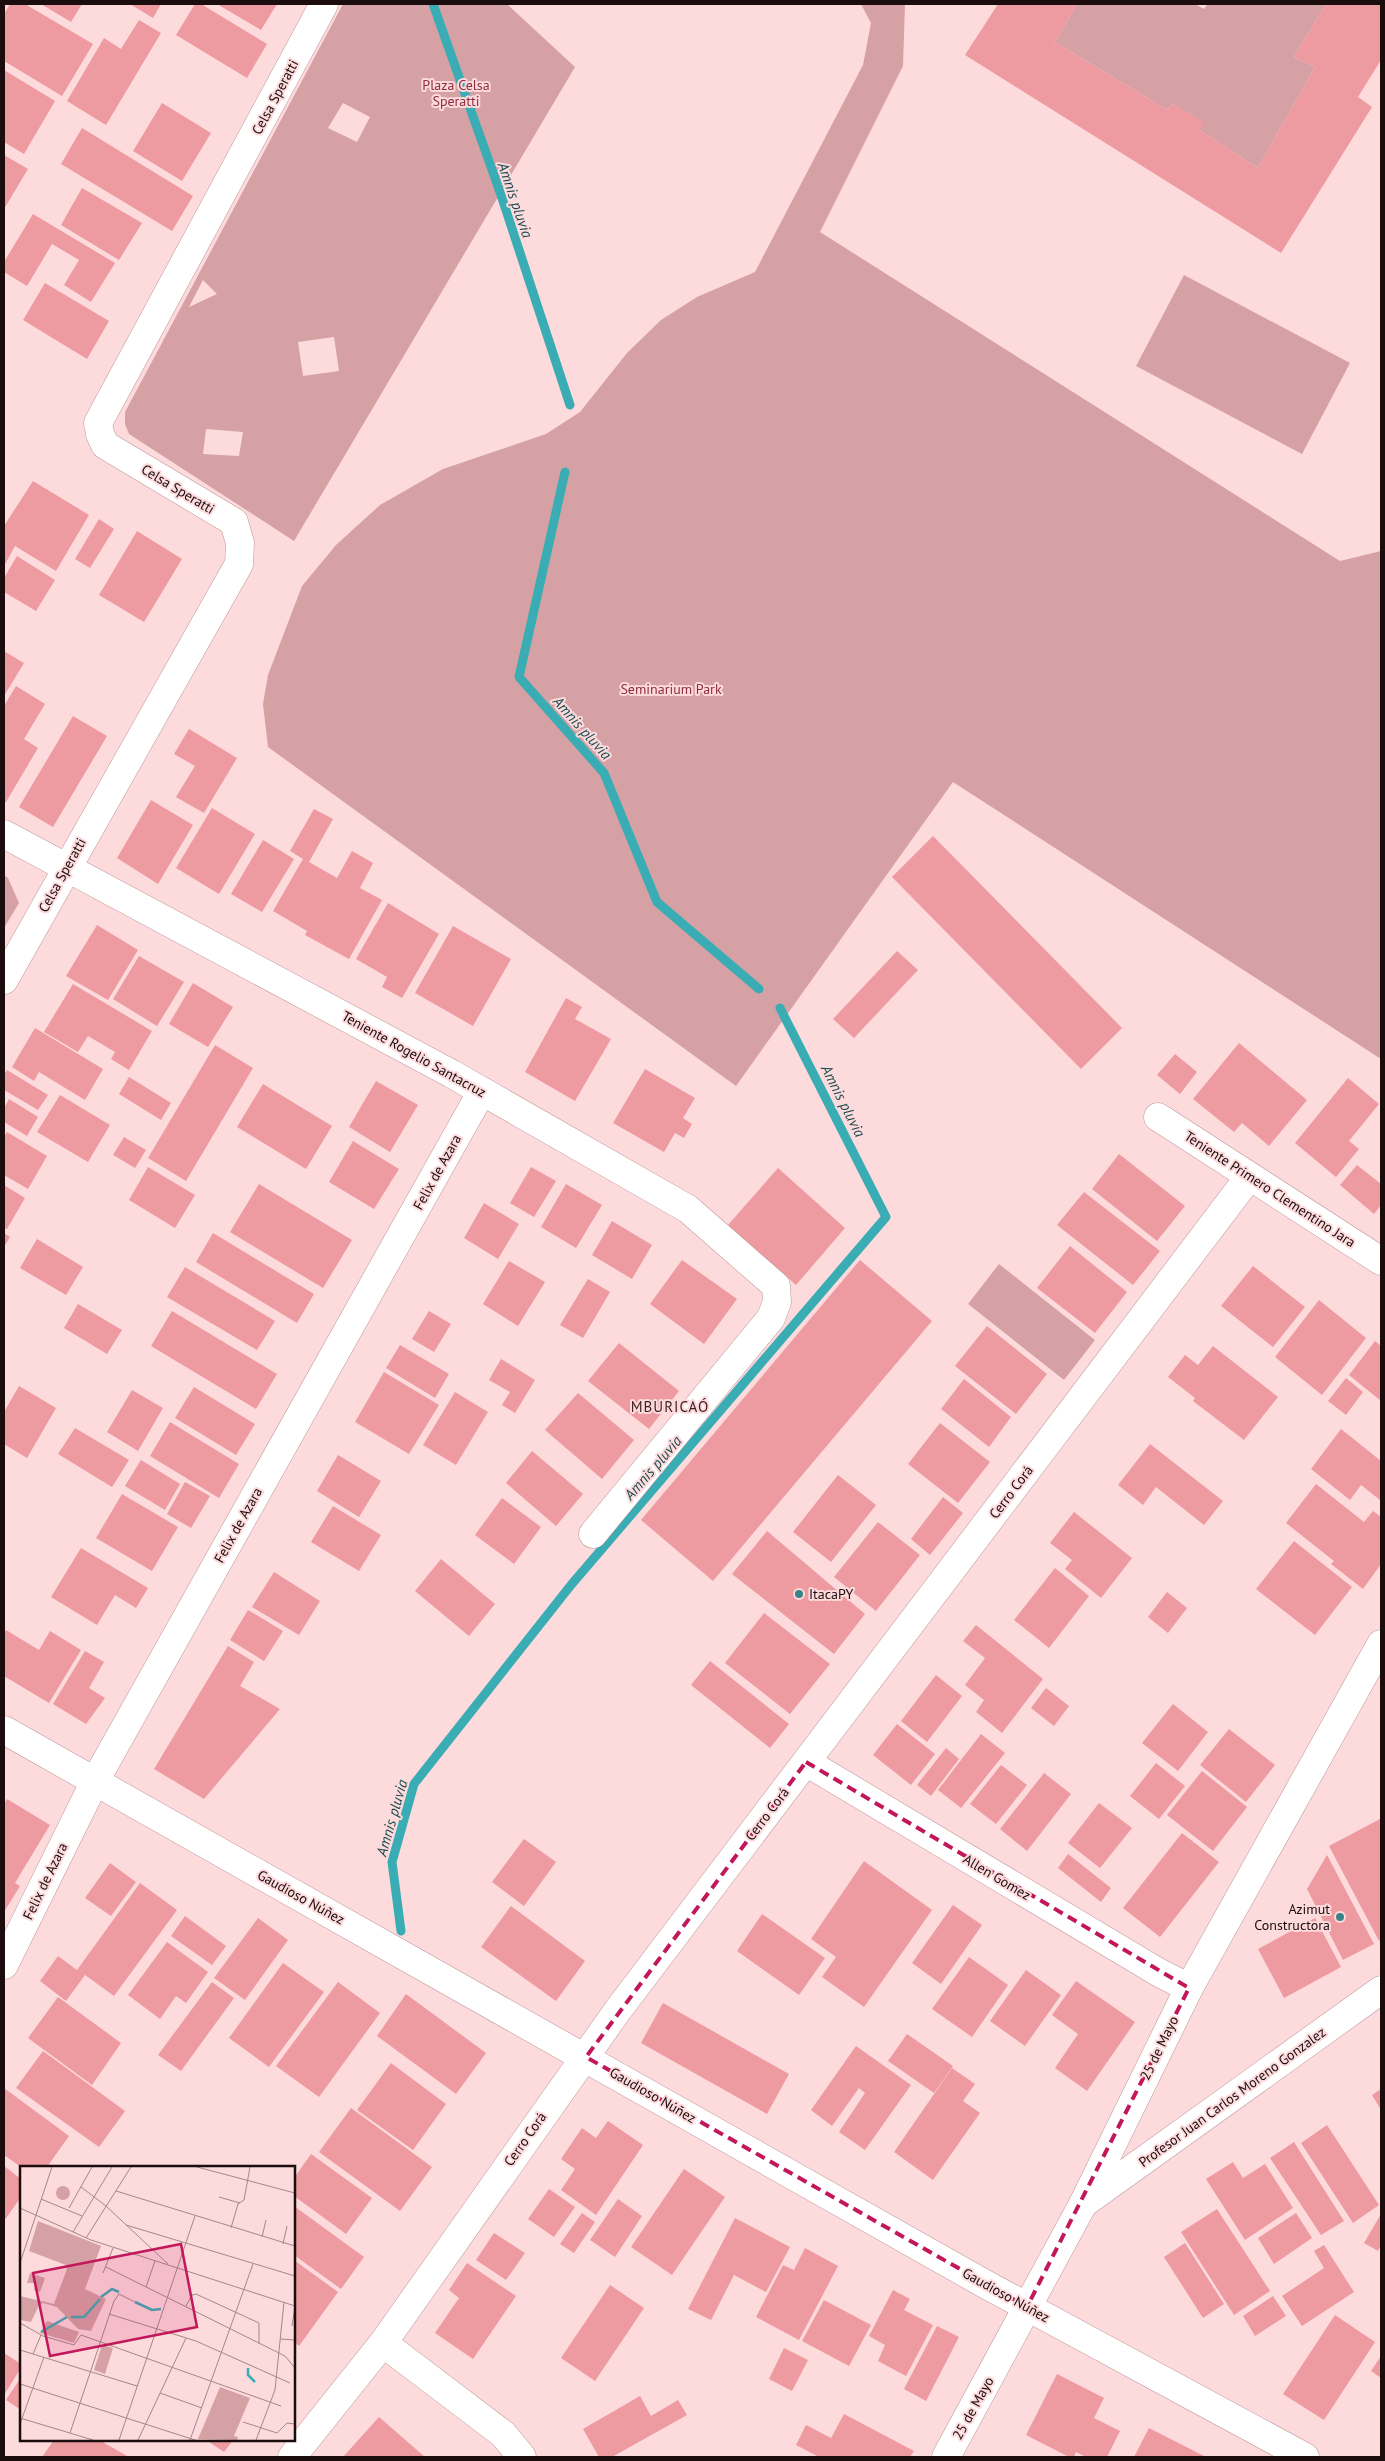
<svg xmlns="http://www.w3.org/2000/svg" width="1385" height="2461" font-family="'PT Sans',sans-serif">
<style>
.green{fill:#d6a1a4;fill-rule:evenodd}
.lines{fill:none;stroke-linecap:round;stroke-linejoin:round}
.stream{stroke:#3aadb4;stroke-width:9}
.building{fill:#ee9aa1}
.minor-casing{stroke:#bf979a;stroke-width:29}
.tertiary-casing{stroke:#bf979a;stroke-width:29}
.secondary-casing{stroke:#bf979a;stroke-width:29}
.minor{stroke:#fff;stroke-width:28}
.tertiary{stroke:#fff;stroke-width:28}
.secondary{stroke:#fff;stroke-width:28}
.marked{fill:none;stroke:#c2185b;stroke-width:4;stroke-dasharray:10 6;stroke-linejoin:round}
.poi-dot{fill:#3a8287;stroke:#fddadc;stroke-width:2}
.labels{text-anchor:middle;stroke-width:4;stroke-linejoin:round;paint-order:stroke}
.park-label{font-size:14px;fill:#8e2d3e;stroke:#fddadc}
.street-label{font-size:14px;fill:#1b0d0e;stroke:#fddadc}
.poi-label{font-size:14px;fill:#1b0d0e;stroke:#fddadc;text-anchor:start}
.water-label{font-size:15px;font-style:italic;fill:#1b4c4f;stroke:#fddadc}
.neighbourhood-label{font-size:15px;letter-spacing:1px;fill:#3d1f22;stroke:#fddadc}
.inset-river{fill:none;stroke:#3aadb4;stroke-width:2.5}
.inset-road{fill:none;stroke:#a3888a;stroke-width:1}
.view{fill:#c2185b;fill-opacity:0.15;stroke:#c2185b;stroke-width:2.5}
.inset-edge{fill:none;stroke:#1b0d0e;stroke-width:2.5}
</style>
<rect width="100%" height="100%" fill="#fddadc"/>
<!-- green -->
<path class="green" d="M343,4H507L575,67L294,541L129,434L125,424V412ZM343,103L370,117L357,142L328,128ZM203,280L217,294L189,307ZM334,337L339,371L303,376L298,342ZM206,429L243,432L239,456L203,454Z
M861,4H905L903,66L820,232L1340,561L1381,551V1059L953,782L736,1086L268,747L263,704L268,675L302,586L336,545L380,505L443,469L546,434L580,412L627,353L661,320L697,297L755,272L863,65L871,23Z
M1077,4H1195L1204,9L1208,4H1326L1294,57L1315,67L1258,168L1199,130L1203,122L1173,104L1167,110L1055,42Z
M1184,275L1350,363L1302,454L1136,366Z
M4,875L8,878L19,903L4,928Z
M999,1264L1095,1340L1064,1380L968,1304Z"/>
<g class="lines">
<!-- stream -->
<path class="stream" d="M433,4L501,195L570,405
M565,472L519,677L604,773L657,902L759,989
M401,1931L392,1862L414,1784L571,1585L886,1217L780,1008"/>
</g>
<!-- building -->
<path class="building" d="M10,4H25L93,44L62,96L4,61V14Z
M41,4H82L71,22Z
M130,4H161L153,18Z
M195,4H201L267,44L247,78L176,35Z
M217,4H277L261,30Z
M998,4H1077L1055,42L1167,110L1173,104L1204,122L1199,130L1258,168L1315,67L1294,57L1326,4H1381V60L1358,97L1372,107L1281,253L965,55Z
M139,20L161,33L106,125L67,101L104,38L121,49Z
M4,70L55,101L24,154L4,142Z
M162,103L211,133L182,181L133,151Z
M82,128L193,196L172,231L61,164Z
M4,155L28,169L4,209Z
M82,188L142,223L119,260L61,225Z
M33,214L115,263L91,302L64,285L79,260L52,244L27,286L4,272V262Z
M45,283L109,321L87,359L23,320Z
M33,481L89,515L56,571L15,546L4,566V526Z
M99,519L114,529L90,568L75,559Z
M137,531L182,559L144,622L99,595Z
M17,556L55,580L36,611L4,592V578Z
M4,651L24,663L4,696Z
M16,686L45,704L24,739L38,748L6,802L4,801V706Z
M73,716L107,736L53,827L19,807Z
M189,729L237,758L204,813L176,797L195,766L174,754Z
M151,800L193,825L158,884L117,858Z
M212,808L255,834L219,894L176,868Z
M314,809L333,819L309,862L337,878L352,851L373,863L360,888L382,900L349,959L305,935L307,931L273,911L303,859L290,851Z
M933,836L1122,1028L1081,1069L892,877Z
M263,840L294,859L262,912L231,894Z
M388,903L439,934L402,998L382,987L387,977L356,959Z
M97,925L138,950L108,1000L66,976Z
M453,926L511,959L473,1026L415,993Z
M897,951L918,970L854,1038L833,1019Z
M139,956L184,982L157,1026L113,999Z
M193,983L233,1007L208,1047L169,1024Z
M73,984L152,1031L129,1070L111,1059L115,1052L88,1036L78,1052L44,1032Z
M566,998L582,1007L575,1019L611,1039L575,1101L525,1072Z
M35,1028L103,1069L85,1100L39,1072L34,1081L12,1067Z
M1239,1043L1307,1100L1269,1146L1242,1123L1234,1132L1193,1099Z
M215,1045L253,1068L186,1181L148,1158Z
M1175,1054L1197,1072L1180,1094L1157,1075Z
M645,1069L695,1098L683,1118L692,1124L684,1138L675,1133L664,1152L613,1123Z
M7,1070L48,1095L38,1110L4,1090V1075Z
M129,1077L171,1103L161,1120L119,1094Z
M1348,1078L1379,1104L1349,1141L1359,1149L1336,1177L1295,1143Z
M376,1081L418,1105L390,1152L349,1127Z
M263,1084L332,1126L306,1169L237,1127Z
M60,1095L110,1125L88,1162L37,1132Z
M9,1099L38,1117L27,1136L4,1122V1108Z
M7,1132L47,1156L28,1189L4,1175V1137Z
M124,1137L146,1150L135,1168L113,1155Z
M353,1141L399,1169L374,1209L329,1182Z
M1119,1154L1185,1206L1157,1241L1092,1189Z
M1357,1165L1381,1184V1205L1374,1214L1340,1185Z
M148,1167L195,1195L175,1228L129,1200Z
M531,1167L556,1181L534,1217L510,1203Z
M778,1168L845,1228L796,1285L728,1225Z
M259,1184L352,1240L323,1288L230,1232Z
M566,1184L602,1205L576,1248L541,1227Z
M4,1185L25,1198L7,1229L4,1228Z
M1084,1192L1160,1251L1133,1285L1057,1225Z
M484,1203L519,1224L498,1259L464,1238Z
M612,1221L652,1245L632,1279L592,1255Z
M4,1233L10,1237L4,1247Z
M213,1233L314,1294L297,1323L196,1262Z
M37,1239L83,1267L66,1295L20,1268Z
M1070,1246L1127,1292L1095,1333L1037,1288Z
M682,1260L737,1299L704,1344L650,1304Z
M860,1260L932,1321L713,1581L641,1520Z
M509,1261L545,1282L518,1326L483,1304Z
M1253,1266L1305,1307L1273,1347L1221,1306Z
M185,1267L275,1321L257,1350L167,1297Z
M588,1279L610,1292L583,1338L560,1325Z
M1319,1300L1366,1338L1322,1395L1275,1357Z
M78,1304L122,1330L107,1354L64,1328Z
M172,1311L277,1374L256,1409L151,1346Z
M429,1311L451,1324L434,1352L412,1339Z
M987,1326L1047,1374L1016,1414L955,1366Z
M1375,1341L1381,1346V1401L1349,1375Z
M619,1343L679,1391L649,1429L588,1381Z
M400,1345L449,1374L435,1398L386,1368Z
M1213,1346L1278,1397L1244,1440L1193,1401L1195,1398L1168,1377L1185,1355L1198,1365Z
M501,1359L535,1380L515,1413L502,1405L510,1392L489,1380Z
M384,1372L439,1405L409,1454L355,1422Z
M1346,1378L1363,1392L1346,1415L1328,1401Z
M964,1379L1011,1417L989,1447L941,1409Z
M19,1386L56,1408L27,1458L4,1444V1412Z
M194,1387L255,1424L236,1455L175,1418Z
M132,1390L163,1408L138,1451L107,1432Z
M455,1392L488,1412L456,1465L423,1445Z
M578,1393L634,1440L602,1479L545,1430Z
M170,1422L239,1464L219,1498L150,1456Z
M940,1423L990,1462L958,1503L908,1464Z
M75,1428L129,1460L112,1487L58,1454Z
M1341,1429L1381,1461L1380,1500L1361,1485L1350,1500L1311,1469Z
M1150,1444L1223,1501L1204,1525L1156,1487L1143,1505L1118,1485Z
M532,1451L583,1494L556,1526L506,1483Z
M338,1455L381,1481L359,1517L317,1491Z
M141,1460L180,1484L165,1510L125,1486Z
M838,1475L876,1505L831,1562L793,1532Z
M185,1482L210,1496L191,1528L167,1514Z
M1316,1484L1364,1522L1373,1511L1381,1517V1564L1363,1589L1331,1564L1334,1561L1286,1523Z
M122,1494L178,1527L152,1571L96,1538Z
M943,1497L963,1513L930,1555L911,1539Z
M502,1498L541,1527L514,1564L475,1535Z
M333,1506L381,1535L359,1571L311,1542Z
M1074,1512L1132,1558L1101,1598L1065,1569L1072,1560L1050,1543Z
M878,1522L920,1555L876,1611L834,1577Z
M767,1531L865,1614L834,1654L732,1574Z
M1294,1541L1352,1587L1315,1635L1256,1589Z
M81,1548L148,1588L136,1608L115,1595L97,1625L51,1597Z
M441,1559L495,1604L469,1636L415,1591Z
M1055,1568L1089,1596L1049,1648L1014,1620Z
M274,1572L320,1601L299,1635L252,1607Z
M1167,1592L1187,1608L1168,1633L1148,1617Z
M248,1610L283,1631L264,1661L230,1640Z
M764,1613L830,1664L790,1714L725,1663Z
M976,1625L1043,1679L1002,1733L976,1712L984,1700L965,1685L985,1658L963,1641Z
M6,1630L39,1650L50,1631L81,1650L49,1703L4,1676V1635Z
M228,1646L254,1662L240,1686L280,1709L204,1799L154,1769Z
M85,1651L104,1662L89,1688L105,1698L86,1724L53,1704Z
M710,1661L789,1724L770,1748L691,1685Z
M936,1675L962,1696L927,1742L901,1721Z
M1046,1688L1069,1706L1054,1726L1031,1708Z
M1173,1704L1208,1732L1178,1771L1142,1743Z
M897,1724L935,1754L911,1785L873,1755Z
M1229,1729L1275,1765L1246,1802L1200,1765Z
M981,1734L1005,1753L961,1808L938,1790Z
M946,1748L959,1759L931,1796L917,1785Z
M1156,1763L1185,1786L1159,1819L1130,1796Z
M1001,1765L1027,1785L996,1824L970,1804Z
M1202,1771L1247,1807L1213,1851L1167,1815Z
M1044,1773L1071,1794L1027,1851L1000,1829Z
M7,1799L50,1825L15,1883L20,1886L4,1912V1804Z
M1099,1803L1132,1828L1100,1868L1068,1843Z
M1380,1819L1381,1940L1379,1941L1329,1846Z
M1182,1833L1219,1862L1160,1937L1123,1908Z
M524,1839L556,1862L524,1906L492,1882Z
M1068,1854L1111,1888L1101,1902L1058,1868Z
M1327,1855L1374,1944L1343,1960L1307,1889Z
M864,1861L932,1910L864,2007L822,1977L836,1957L811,1939Z
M110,1863L136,1882L111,1916L85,1898Z
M140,1883L177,1910L114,1996L85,1975L66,2001L40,1981L58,1956L77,1970Z
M953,1905L982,1925L941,1984L912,1963Z
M511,1906L585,1961L556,2001L481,1947Z
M762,1914L825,1958L799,1995L737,1951Z
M185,1916L226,1946L212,1965L171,1936Z
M258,1918L288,1940L245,2000L214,1978Z
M1315,1918L1341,1967L1284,1998L1258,1949Z
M167,1942L208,1972L186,2003L176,1996L160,2019L128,1995Z
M969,1957L1008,1985L972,2037L932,2009Z
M283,1963L324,1992L269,2067L229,2038Z
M1026,1970L1061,1995L1025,2046L990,2021Z
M1076,1981L1135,2022L1087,2091L1055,2068L1078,2034L1052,2015Z
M212,1982L234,1998L181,2071L158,2055Z
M338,1982L380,2013L319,2097L276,2066Z
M406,1994L486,2053L456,2094L377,2036Z
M58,1997L121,2043L92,2085L28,2038Z
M663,2003L789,2074L767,2114L641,2043Z
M907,2034L953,2066L934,2093L888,2061Z
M856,2046L911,2085L865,2150L839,2132L865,2093L859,2088L832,2126L811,2110Z
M43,2051L125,2111L99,2147L16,2088Z
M391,2063L446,2104L413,2150L357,2110Z
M952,2068L975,2084L963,2101L980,2113L933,2180L894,2152Z
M4,2088L69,2136L47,2167H21L4,2155Z
M1381,2089V2110L1372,2095Z
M351,2108L432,2167L400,2211L319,2152Z
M608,2121L643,2145L596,2215L561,2190L575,2169L561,2159L582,2128L596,2138Z
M1327,2125L1379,2205L1353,2223L1301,2143Z
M1294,2142L1344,2221L1321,2235L1270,2158Z
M311,2154L372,2198L346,2234L294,2196V2178Z
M1233,2162L1243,2178L1265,2164L1293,2208L1245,2240L1206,2179Z
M4,2166L21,2179V2197L4,2221Z
M684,2169L725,2197L672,2275L631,2247Z
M549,2189L575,2207L554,2237L528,2219Z
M618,2199L642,2216L615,2257L590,2240Z
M294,2206L364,2257L341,2289L294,2255Z
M1217,2209L1270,2291L1234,2315L1181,2232Z
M582,2213L595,2222L574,2253L560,2244Z
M1296,2213L1312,2238L1274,2264L1258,2238Z
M1381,2214V2245L1378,2251L1364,2243Z
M735,2218L790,2247L766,2292L734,2275L711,2320L688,2309Z
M494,2233L525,2253L506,2280L476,2260Z
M1185,2243L1224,2304L1203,2318L1164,2257Z
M1324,2245L1354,2292L1302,2326L1282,2296L1324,2268L1314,2251Z
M805,2248L838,2266L799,2340L756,2317L783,2265L794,2270Z
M294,2260L338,2292L299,2346L294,2342Z
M467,2263L516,2296L473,2359L435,2333L459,2298L449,2290Z
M610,2285L644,2308L595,2381L561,2358Z
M893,2290L910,2299L904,2310L933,2325L906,2376L878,2361L885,2345L869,2336Z
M1273,2296L1286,2316L1255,2336L1243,2316Z
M824,2300L871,2325L849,2366L802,2341Z
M1335,2315L1375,2342L1324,2420L1283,2394Z
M937,2326L959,2337L926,2401L904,2389Z
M784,2348L808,2360L792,2391L769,2379Z
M4,2353L21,2364V2368L4,2395Z
M1381,2356V2378L1371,2371Z
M1057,2374L1104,2398L1094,2418L1120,2431L1107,2457H1086L1076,2452L1074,2457H1069L1026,2435Z
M21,2377V2410L6,2400Z
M640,2396L651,2416L678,2400L687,2415L612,2457H599L583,2429Z
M844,2414L914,2451L910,2457H819L796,2445L806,2425L831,2438Z
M379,2417L425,2457H343Z
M1149,2428L1206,2457H1134Z
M54,2440H99L129,2457H42Z
M206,2440H233L224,2452Z"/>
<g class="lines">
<!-- minor casing -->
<g class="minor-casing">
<path id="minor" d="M4,834L452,1074L688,1209L776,1286L777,1302L771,1318L593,1534
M4,980L239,564L240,543L234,522L105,445L100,434L98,423L324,4
M1158,1117L1381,1261
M806,1762L1158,1972L1189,1988
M4,1965L95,1781L482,1091
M1083,2204L1381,1990
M383,2343L503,2434L522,2457
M292,2457L383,2343L618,2010L1249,1177"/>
</g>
<!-- tertiary casing -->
<g class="tertiary-casing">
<path id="tertiary" d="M4,1730L985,2284L1305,2457"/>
</g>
<!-- secondary casing -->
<g class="secondary-casing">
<path id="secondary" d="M946,2457L1083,2204L1189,1988L1381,1644"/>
</g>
<!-- minor -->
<use href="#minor" class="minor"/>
<!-- tertiary -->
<use href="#tertiary" class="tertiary"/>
<!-- secondary -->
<use href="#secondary" class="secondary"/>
</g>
<!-- marked area -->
<path class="marked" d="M806,1762L1189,1988L1027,2307L586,2057Z"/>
<!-- markers -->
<g class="poi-dot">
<circle cx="799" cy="1594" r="5"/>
<circle cx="1340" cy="1917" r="5"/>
</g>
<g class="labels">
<!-- park labels -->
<g class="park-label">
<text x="456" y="90">Plaza Celsa<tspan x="456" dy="16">Speratti</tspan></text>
<text x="671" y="694">Seminarium Park</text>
</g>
<!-- street labels -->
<g class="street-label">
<text transform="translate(275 97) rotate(-62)" y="5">Celsa Speratti</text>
<text transform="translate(178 489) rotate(31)" y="5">Celsa Speratti</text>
<text transform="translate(62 875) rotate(-61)" y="5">Celsa Speratti</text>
<text transform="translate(414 1054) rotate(29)" y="5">Teniente Rogelio Santacruz</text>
<text transform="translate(437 1172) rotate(-61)" y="5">Felix de Azara</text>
<text transform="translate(1270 1189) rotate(33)" y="5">Teniente Primero Clementino Jara</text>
<text transform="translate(1011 1492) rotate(-53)" y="5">Cerro Corá</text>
<text transform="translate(238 1525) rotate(-61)" y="5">Felix de Azara</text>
<text transform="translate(767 1814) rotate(-53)" y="5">Cerro Corá</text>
<text transform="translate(997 1877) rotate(31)" y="5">Allen Gomez</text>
<text transform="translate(45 1881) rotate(-64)" y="5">Felix de Azara</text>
<text transform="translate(301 1897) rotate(29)" y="5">Gaudioso Núñez</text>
<text transform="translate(1159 2048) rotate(-64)" y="5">25 de Mayo</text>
<text transform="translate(653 2095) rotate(30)" y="5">Gaudioso Núñez</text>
<text transform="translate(1232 2097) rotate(-36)" y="5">Profesor Juan Carlos Moreno Gonzalez</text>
<text transform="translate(525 2139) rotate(-55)" y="5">Cerro Corá</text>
<text transform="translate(1006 2295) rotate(29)" y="5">Gaudioso Núñez</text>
<text transform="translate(973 2408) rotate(-61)" y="5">25 de Mayo</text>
</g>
<!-- poi labels -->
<g class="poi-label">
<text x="809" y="1599">ItacaPY</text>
<text x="1330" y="1914" text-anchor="end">Azimut<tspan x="1330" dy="16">Constructora</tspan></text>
</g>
<!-- water labels -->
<g class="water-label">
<text transform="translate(515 200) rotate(71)" y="5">Amnis pluvia</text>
<text transform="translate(582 728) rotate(48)" y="5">Amnis pluvia</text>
<text transform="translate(843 1101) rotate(63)" y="5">Amnis pluvia</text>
<text transform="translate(653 1468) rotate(-49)" y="5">Amnis pluvia</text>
<text transform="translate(392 1818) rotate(-74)" y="5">Amnis pluvia</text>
</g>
<!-- neighbourhood labels -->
<g class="neighbourhood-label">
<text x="670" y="1412">MBURICAÓ</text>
</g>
</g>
<!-- overview -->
<g transform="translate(20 2166)">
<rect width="275" height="275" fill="#fddadc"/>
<path d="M36 27a7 7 0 1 1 14 0a7 7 0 1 1-14 0ZM18,55L81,80L65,123L86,133L71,165L58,163L37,141L23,137L19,139L11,156L0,154V130L34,138L47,103L46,99L9,85ZM10,107L25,112L20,126L14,124L16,117H7ZM27,155L59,166L54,177L20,167ZM82,179L93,182L85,208L74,204ZM200,221L230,232L214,270L218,271L217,274L178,273Z" fill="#d6a1a4"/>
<path class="inset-river" d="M81,131L92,123L99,126M115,136L132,144L141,143M51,151H64L80,133M21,166L47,151M228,202V209L235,216"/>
<path class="inset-road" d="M177,1L275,27M61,21L86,40L148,98M96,25L275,80M199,31L220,37M21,33L62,50M218,38L224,34L230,1M0,42L71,74L275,140M49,42L72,1M106,59L275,110M211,62L218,38M53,66L92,1M242,71L246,54M66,72L111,1M263,78L267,60M0,97L32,1M86,101L265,190L275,202M83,107L93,82M126,121L135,95M166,140L172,129L176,128L239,157V178M89,148L176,175L270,217M0,157L23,170L54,179L61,169L261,240M272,160L275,141M260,173L275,174M0,184L117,220M13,188L21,169M0,218L175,274M140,227L182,242M0,252L73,274M223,256L257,267L267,257L275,258M0,258L24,191M50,267L94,135L99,128L115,136M99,274L175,50M118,274L166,172M170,274L233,98M236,274L255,224L264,136"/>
<path class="view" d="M161,78L177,161L30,190L13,107Z"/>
<rect width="275" height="275" class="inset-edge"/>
</g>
<!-- border -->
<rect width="1385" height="2461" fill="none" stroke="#1b0d0e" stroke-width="10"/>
</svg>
